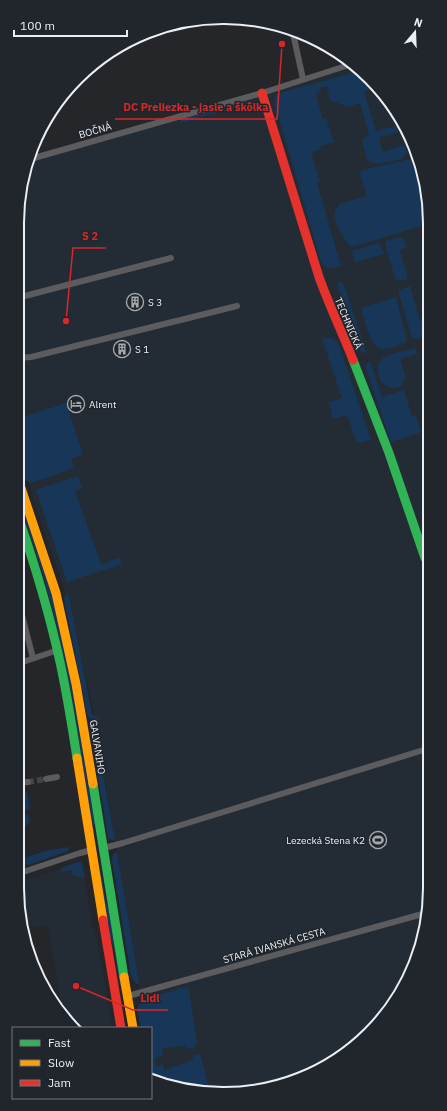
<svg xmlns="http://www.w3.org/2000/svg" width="447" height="1111" font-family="'IBM Plex Sans',sans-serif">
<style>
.built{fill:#232c35}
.green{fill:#183758}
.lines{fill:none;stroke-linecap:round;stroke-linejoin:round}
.street-tunnel{stroke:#424447;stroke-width:6;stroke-dasharray:6 3;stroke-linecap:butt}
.street{stroke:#5c5c5e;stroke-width:6}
.fast{stroke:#30b455;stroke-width:9}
.slow{stroke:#ff9f0a;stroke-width:9}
.jam{stroke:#e5322d;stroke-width:9}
.labels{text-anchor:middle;stroke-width:3;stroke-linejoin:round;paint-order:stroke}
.street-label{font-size:10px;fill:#ebeff3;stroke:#21262c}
.poi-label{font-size:10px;fill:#ebeff3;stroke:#21262c;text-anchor:start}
.rim{fill:none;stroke:#ebeff3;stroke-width:2}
.leader{fill:none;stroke:#d62828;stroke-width:1.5}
.callout-dot{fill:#d62828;stroke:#21262c;stroke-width:1.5}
.callout-label{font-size:11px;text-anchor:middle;font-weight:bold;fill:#d62828;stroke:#21262c;stroke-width:3;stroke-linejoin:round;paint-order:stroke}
</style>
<rect width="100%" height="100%" fill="#242629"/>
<!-- built -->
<path class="built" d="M353,65L379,88L409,132L428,196L430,887L419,954L387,1013L327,1066L264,1090L196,1092L154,1078L151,1028H146L93,708L64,589L17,450V224L29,156Z
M78,862L82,863L83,868L92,927L95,929L113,1028H74L68,1023L63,1015L48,926L34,927L26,925L23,921L17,884Z"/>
<!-- green -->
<path class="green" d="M360,71L378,87L364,91L376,131L396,126L398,132L379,137L383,152L405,145L407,152L402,159L378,164L367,160L362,140L369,135L360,103L348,107L330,100L327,86L320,88L321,92L316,93L322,119L326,118L334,142L320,146L321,149L311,152L320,182L317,183L341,266C332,269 327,270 321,262L274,101L276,94Z
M246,101L252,103L180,123L182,118L237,102Z
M411,159L412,165L416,167L419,166L428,196V224L351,247C343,236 326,215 340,204L367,196L360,174L362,170Z
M399,237H402L404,240L406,248L400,250L408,279L397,281L395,278L385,244L386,241Z
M379,243L384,254L355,262L352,251Z
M340,282L344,285L367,354L360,351L337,283Z
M410,286L420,321L429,318V336L415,339L412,337L399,294V290Z
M396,297L407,340L405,343C398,345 388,350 381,349C370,347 364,317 361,308Z
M322,338H332L338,342L371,440L357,443L347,415L333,419L329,402L342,398Z
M416,348L417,354L400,359L406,379L402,380L403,386C400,386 397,388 394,388C380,389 372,367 383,358C390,353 407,351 416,348Z
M370,361L382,397L404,390L412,417L416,416L421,432L391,442L365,366Z
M66,403L83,455L71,459L74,468L34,482H28C13,468 17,438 17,419Z
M78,476L82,488L75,491L101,564L119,558L122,564L67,582L36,490Z
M17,491L40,554L57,611L67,655L96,824L92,825C79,749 70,672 49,597C40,564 29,531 17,499Z
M68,593L92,714L100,720H93L88,717L64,599L65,596Z
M95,730L115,840H111L108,838L91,733Z
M27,792L30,808L28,810L18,813L17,795Z
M24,814L25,815L29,814L30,821L26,826L18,830L17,816Z
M69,847L68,851L28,865L23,864L19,860L45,851Z
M117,852L139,984H136L131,976L112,860L113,854Z
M78,862L82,863L85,878L73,875L72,870L61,872V868Z
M100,866L106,902L110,913L123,987L120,986L114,948L110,936L97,867Z
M186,987L189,989L197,1043L193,1048L187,1049L186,1045L162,1049L163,1055L155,1058L156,1067L163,1064L164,1070L193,1060V1055L200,1054L208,1084L188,1089L151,1077V1028H141L137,1010L141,1000Z"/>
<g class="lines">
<!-- street-tunnel -->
<path class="street-tunnel" d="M28,782L46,779"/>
<!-- street -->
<path class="street" d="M292,29L303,79
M27,160L262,93L352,64
M17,298L171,258
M17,358L31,357L237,306
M17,596L33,658
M17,664L58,650
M46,779L57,777
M17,783L28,782
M104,848L123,843L430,748
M17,874L80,853L92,850
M128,996L426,913"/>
<!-- fast -->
<path class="fast" d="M353,360L389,453L425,558
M17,513C34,562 49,612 60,662C67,694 72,726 77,758
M93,784L124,977"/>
<!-- slow -->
<path class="slow" d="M17,476L56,593L76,684L93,784
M77,758L103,920
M124,977L133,1028"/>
<!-- jam -->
<path class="jam" d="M262,93L319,277C329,305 342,332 353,360
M103,920L121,1028"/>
</g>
<!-- icons -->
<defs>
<g id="building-ring" transform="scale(0.9)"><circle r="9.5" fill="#21262c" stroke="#a5a9ac" stroke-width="1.5"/><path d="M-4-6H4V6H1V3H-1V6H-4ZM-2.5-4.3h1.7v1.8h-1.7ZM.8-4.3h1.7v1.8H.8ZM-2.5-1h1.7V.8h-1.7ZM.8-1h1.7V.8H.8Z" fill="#a5a9ac"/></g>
<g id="hotel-ring" transform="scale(0.9)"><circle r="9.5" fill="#21262c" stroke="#a5a9ac" stroke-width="1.5"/><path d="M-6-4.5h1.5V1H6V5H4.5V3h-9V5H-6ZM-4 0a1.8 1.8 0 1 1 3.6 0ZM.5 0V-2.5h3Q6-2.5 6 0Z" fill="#a5a9ac"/></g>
<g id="stadium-ring" transform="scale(0.9)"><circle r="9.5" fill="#21262c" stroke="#a5a9ac" stroke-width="1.5"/><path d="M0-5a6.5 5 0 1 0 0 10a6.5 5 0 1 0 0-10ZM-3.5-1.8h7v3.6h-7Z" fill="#a5a9ac"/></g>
</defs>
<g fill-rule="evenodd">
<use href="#building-ring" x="135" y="302"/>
<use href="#building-ring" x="122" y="349"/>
<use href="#hotel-ring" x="76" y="404"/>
<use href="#stadium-ring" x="378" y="840"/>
</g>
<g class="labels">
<!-- street labels -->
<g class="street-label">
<text transform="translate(95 130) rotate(-16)" y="4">BOČNÁ</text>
<text transform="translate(349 323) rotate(67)" y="4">TECHNICKÁ</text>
<text transform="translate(98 747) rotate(81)" y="4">GALVANIHO</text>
<text transform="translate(274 945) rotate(-16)" y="4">STARÁ IVANSKÁ CESTA</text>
</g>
<!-- poi labels -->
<g class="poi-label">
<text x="148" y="306">S 3</text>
<text x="135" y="353">S 1</text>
<text x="89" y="408">Alrent</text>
<text x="365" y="844" text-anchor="end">Lezecká Stena K2</text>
</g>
</g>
<!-- crop -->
<path d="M0 0H447V1111H0ZM223 24H224A199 199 0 0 1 423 223V888A199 199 0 0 1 224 1087H223A199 199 0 0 1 24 888V223A199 199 0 0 1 223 24Z" fill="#21262c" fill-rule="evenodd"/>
<path class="rim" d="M223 24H224A199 199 0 0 1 423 223V888A199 199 0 0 1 224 1087H223A199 199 0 0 1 24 888V223A199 199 0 0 1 223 24Z"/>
<!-- callouts -->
<path class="leader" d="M282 44L277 119H115M66 321L73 248H106M76 986L133 1010H168"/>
<g class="callout-dot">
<circle cx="282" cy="44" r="4"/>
<circle cx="66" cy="321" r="4"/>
<circle cx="76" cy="986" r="4"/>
</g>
<g class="callout-label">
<text x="196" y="111">DC Preliezka - jasle a škôlka</text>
<text x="90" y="240">S 2</text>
<text x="150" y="1002">Lidl</text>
</g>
<!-- legend -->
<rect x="12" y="1027" width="140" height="72" fill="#21262c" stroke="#72767c"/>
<rect x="20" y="1040" width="20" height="6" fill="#30b455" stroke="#72767c"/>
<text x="48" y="1047" font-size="12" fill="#ebeff3">Fast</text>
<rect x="20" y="1060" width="20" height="6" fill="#ff9f0a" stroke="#72767c"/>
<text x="48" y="1067" font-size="12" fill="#ebeff3">Slow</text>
<rect x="20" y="1080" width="20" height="6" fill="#e5322d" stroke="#72767c"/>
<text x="48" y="1087" font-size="12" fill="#ebeff3">Jam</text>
<!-- north arrow -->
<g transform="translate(415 32) rotate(19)" stroke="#21262c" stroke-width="3" paint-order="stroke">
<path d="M0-3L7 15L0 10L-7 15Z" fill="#ebeff3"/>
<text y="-6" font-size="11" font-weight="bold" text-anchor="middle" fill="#ebeff3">N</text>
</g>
<!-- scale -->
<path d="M14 30v6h113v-6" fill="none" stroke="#ebeff3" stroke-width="2"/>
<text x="20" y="30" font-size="12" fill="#ebeff3" stroke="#21262c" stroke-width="3" paint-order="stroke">100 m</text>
</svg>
